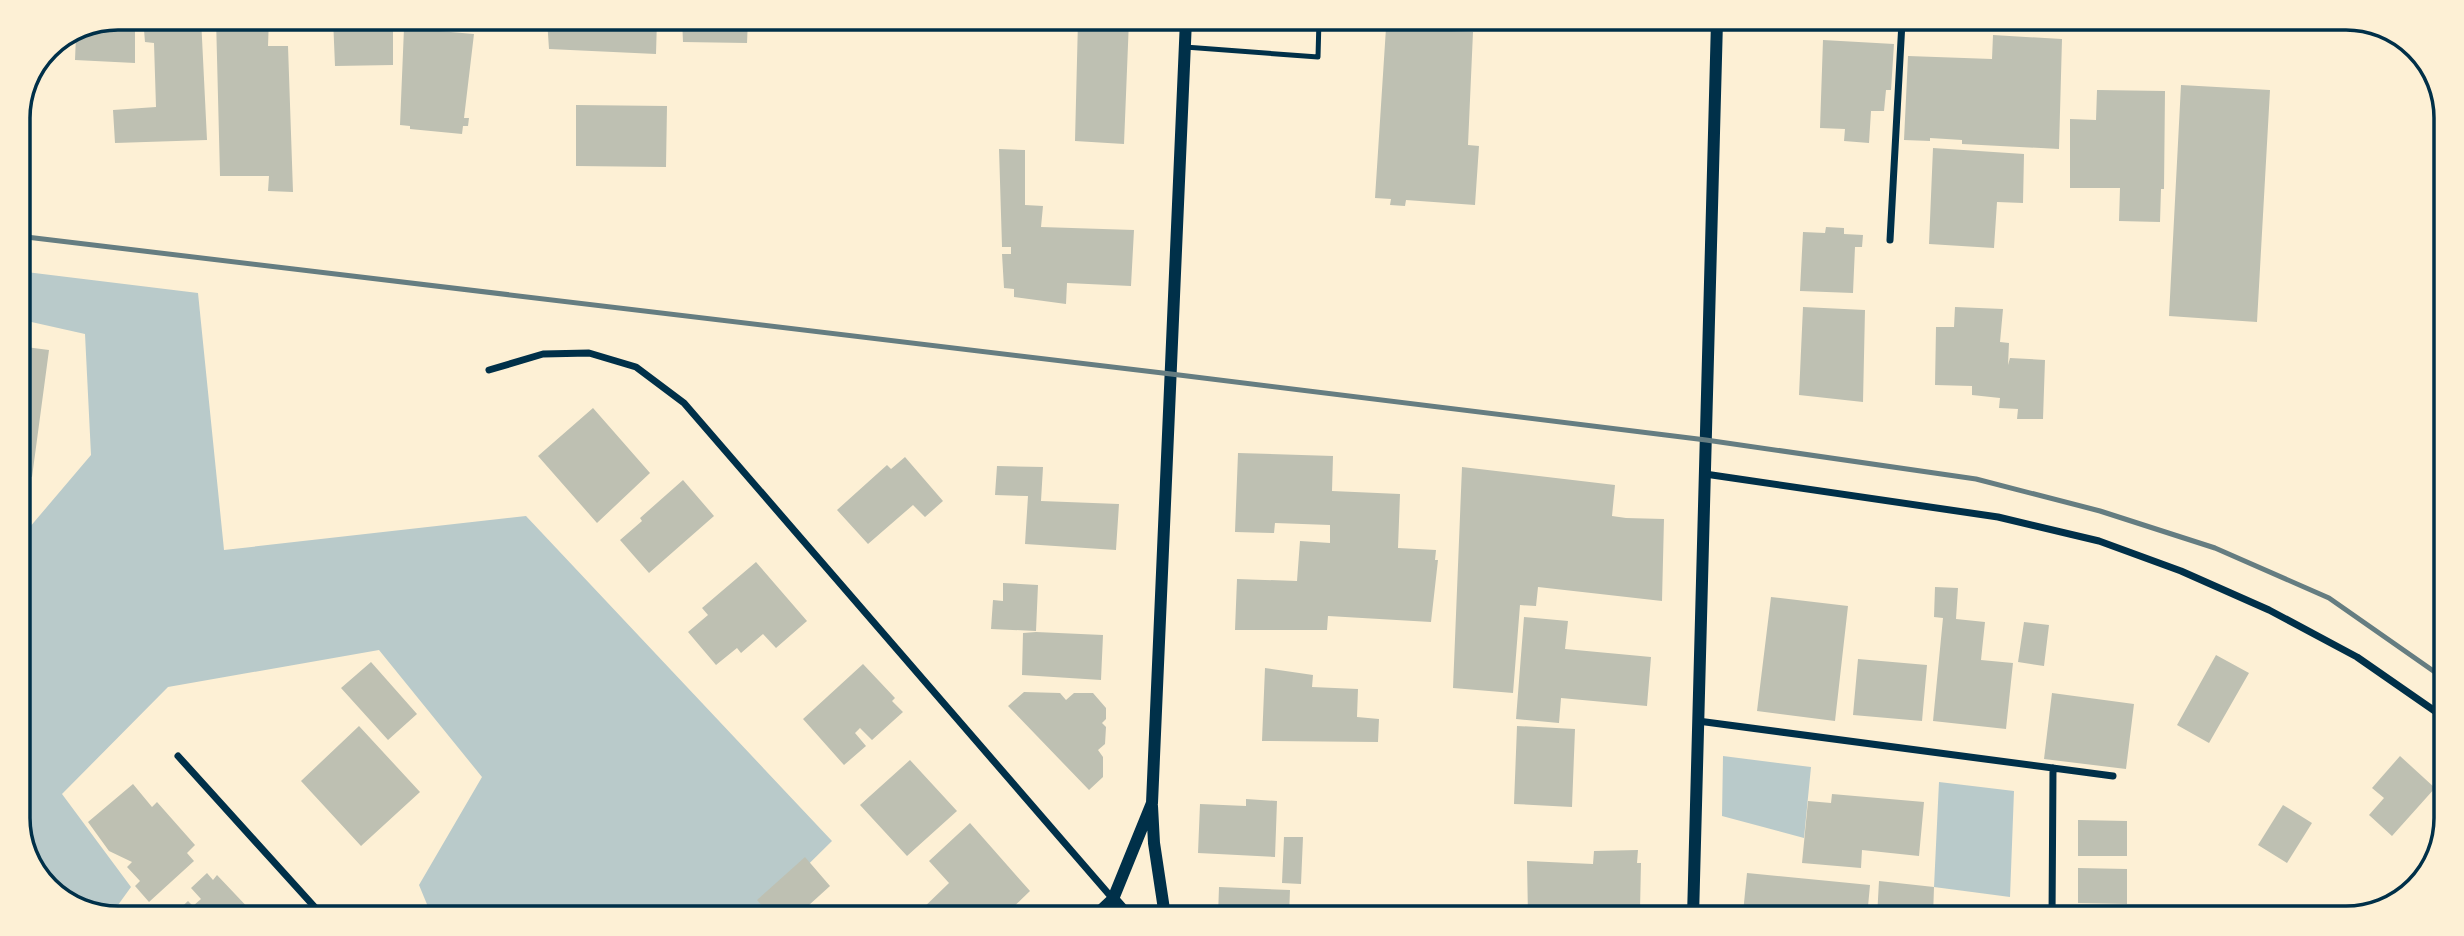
<svg xmlns="http://www.w3.org/2000/svg" width="2464" height="936" font-family="Karla,sans-serif">
<style>
.green{fill:#b9caca}
.building{fill:#bec0b2}
.lines{fill:none;stroke-linecap:round;stroke-linejoin:round}
.service{stroke:#003049;stroke-width:5}
.minor{stroke:#003049;stroke-width:7}
.tertiary{stroke:#003049;stroke-width:12}
.rail{stroke:#657d81;stroke-width:5}
.rim{fill:none;stroke:#003049;stroke-width:3.5}
</style>
<rect width="100%" height="100%" fill="#fdf0d5"/>
<!-- green -->
<path class="green" d="M18,271L198,293L224,550L526,516L832,841L757,915L431,914L419,885L482,777L379,650L168,687L62,794L131,887L118,905L121,913H85L38,879L18,826V541L91,455L85,334L18,319Z
M1723,756L1811,767L1804,838L1722,816Z
M1939,782L2014,791L2010,897L1934,887Z"/>
<!-- building -->
<path class="building" d="M117,18H135V63L75,60L76,35Z
M143,18H201L207,140L115,143L113,110L156,107L154,43L145,42Z
M216,18H269L268,46H288L293,192L268,191L269,176H220Z
M333,18H393V65L335,66Z
M547,19H657L656,54L549,49Z
M682,19H748L747,43L683,42Z
M1078,20H1129L1124,144L1075,141Z
M404,28L474,34L464,118H469L468,126H463L462,134L410,129V126L400,125Z
M1386,28L1473,32L1468,145L1479,146L1475,205L1406,200L1405,206L1390,205L1391,199L1375,198Z
M1993,35L2062,39L2059,149L1962,144V140L1930,138V141L1904,140L1908,56L1992,59Z
M1823,40L1894,44L1891,90H1886L1884,111H1871L1869,143L1844,141L1845,129L1820,128Z
M2181,85L2270,90L2257,322L2169,316Z
M2097,90L2165,91L2164,189H2161L2160,222L2119,221L2120,188H2070V119L2096,120Z
M576,105L667,106L666,167L576,166Z
M1933,148L2024,154L2023,203L1997,202L1994,248L1929,244Z
M999,149L1025,150V205L1043,206L1041,227L1134,230L1131,286L1067,283L1066,304L1014,297V289L1004,288L1002,254H1011V247H1002Z
M1826,227L1844,228V234L1863,235L1862,247H1855L1853,293L1800,291L1803,232L1825,233Z
M1803,307L1865,310L1863,402L1799,395Z
M1955,307L2003,309L2000,342L2009,343L2008,365L2010,358L2045,360L2043,419H2017L2018,409L1999,408L2000,398L1972,395V386L1935,385L1936,327H1954Z
M18,346L49,350L32,477L18,475Z
M593,408L650,473L597,523L538,456Z
M1238,453L1333,456L1332,491L1400,494L1398,548L1436,550L1435,560H1438L1431,622L1328,616L1327,630H1235L1237,579L1297,581L1300,541L1330,543V525L1275,523L1274,533L1235,532Z
M905,457L943,501L925,517L913,505L868,544L837,510L887,465L891,469Z
M997,466L1043,467L1041,501L1119,504L1116,550L1025,544L1028,496L995,495Z
M1462,467L1615,485L1612,516L1626,518L1664,519L1662,601L1538,587L1536,606L1520,605L1513,693L1453,688Z
M683,480L714,516L649,573L620,540L642,521L640,518Z
M756,562L807,621L776,648L763,634L741,653L737,648L716,665L688,632L708,615L702,608Z
M1003,583L1038,585L1036,631L991,629L993,600L1003,601Z
M1935,587L1958,588L1956,619L1985,622L1981,660L2013,663L2006,729L1933,721L1943,618L1934,617Z
M1771,597L1848,606L1835,721L1757,711Z
M1524,617L1568,621L1565,649L1651,657L1647,706L1561,698L1559,723L1516,719Z
M2024,622L2049,625L2044,666L2018,662Z
M1036,632L1103,635L1101,680L1022,675L1023,633Z
M2216,655L2249,673L2209,743L2177,725Z
M1858,659L1927,665L1922,721L1853,715Z
M371,662L417,714L388,740L341,688Z
M863,664L895,698L892,701L903,712L872,740L860,728L855,733L866,746L844,765L803,719Z
M1265,668L1313,675L1312,687L1358,689L1357,717L1379,719L1378,742L1262,741Z
M1024,692L1060,693L1066,700L1074,693H1093L1106,708V719L1102,723L1106,727L1105,744L1098,750L1103,757V777L1089,790L1008,706Z
M2052,693L2134,704L2126,769L2044,759Z
M359,726L420,792L361,846L301,781Z
M1517,726L1575,729L1572,807L1514,804Z
M2400,756L2435,788L2392,836L2369,815L2384,798L2372,788Z
M910,760L957,811L907,856L860,805Z
M133,784L152,807L157,802L195,845L187,853L194,861L149,902L135,886L140,881L127,867L132,862L109,851L88,822Z
M1832,794L1924,802L1919,856L1862,850L1861,868L1802,863L1808,801L1831,803Z
M1246,799L1277,801L1275,857L1198,853L1200,804L1246,806Z
M2283,805L2312,823L2287,863L2258,845Z
M2078,820L2127,821V856H2078Z
M970,823L1030,891L1005,915H916L949,883L929,861Z
M1284,837H1303L1301,884L1282,883Z
M1638,850L1637,863H1641L1640,909L1600,907V917H1528L1527,861L1593,864L1594,851Z
M805,857L830,886L798,915H770L757,900Z
M2078,868L2127,869V904L2078,903Z
M207,873L213,880L217,875L253,913H175L188,901L193,906L201,899L191,888Z
M1747,873L1870,885L1867,917H1753V914L1743,913Z
M1879,881L1934,887L1933,917H1877Z
M1219,887L1290,890L1289,916H1218Z"/>
<g class="lines">
<!-- service -->
<path class="service" d="M1185,47L1318,57L1319,20"/>
<!-- minor -->
<path class="minor" d="M1890,240L1902,22
M489,370L543,354L589,353L636,367L684,403L1113,899
M1705,474L1998,517L2099,541L2181,571L2269,610L2357,657L2442,716
M1698,721L2113,776
M178,756L321,914
M2052,918L2053,768"/>
<!-- tertiary -->
<path class="tertiary" d="M1152,806L1154,843L1165,916
M1113,899L1128,916
M1096,915L1113,899L1152,803L1186,20
M1693,917L1717,21"/>
<!-- rail -->
<path class="rail" d="M18,236L1171,374L1706,440L1976,479L2100,511L2215,548L2329,598L2442,677"/>
</g>
<!-- crop -->
<path d="M0 0H2464V936H0ZM118 30H2346A88 88 0 0 1 2434 118V818A88 88 0 0 1 2346 906H118A88 88 0 0 1 30 818V118A88 88 0 0 1 118 30Z" fill="#fdf0d5" fill-rule="evenodd"/>
<path class="rim" d="M118 30H2346A88 88 0 0 1 2434 118V818A88 88 0 0 1 2346 906H118A88 88 0 0 1 30 818V118A88 88 0 0 1 118 30Z"/>
</svg>
